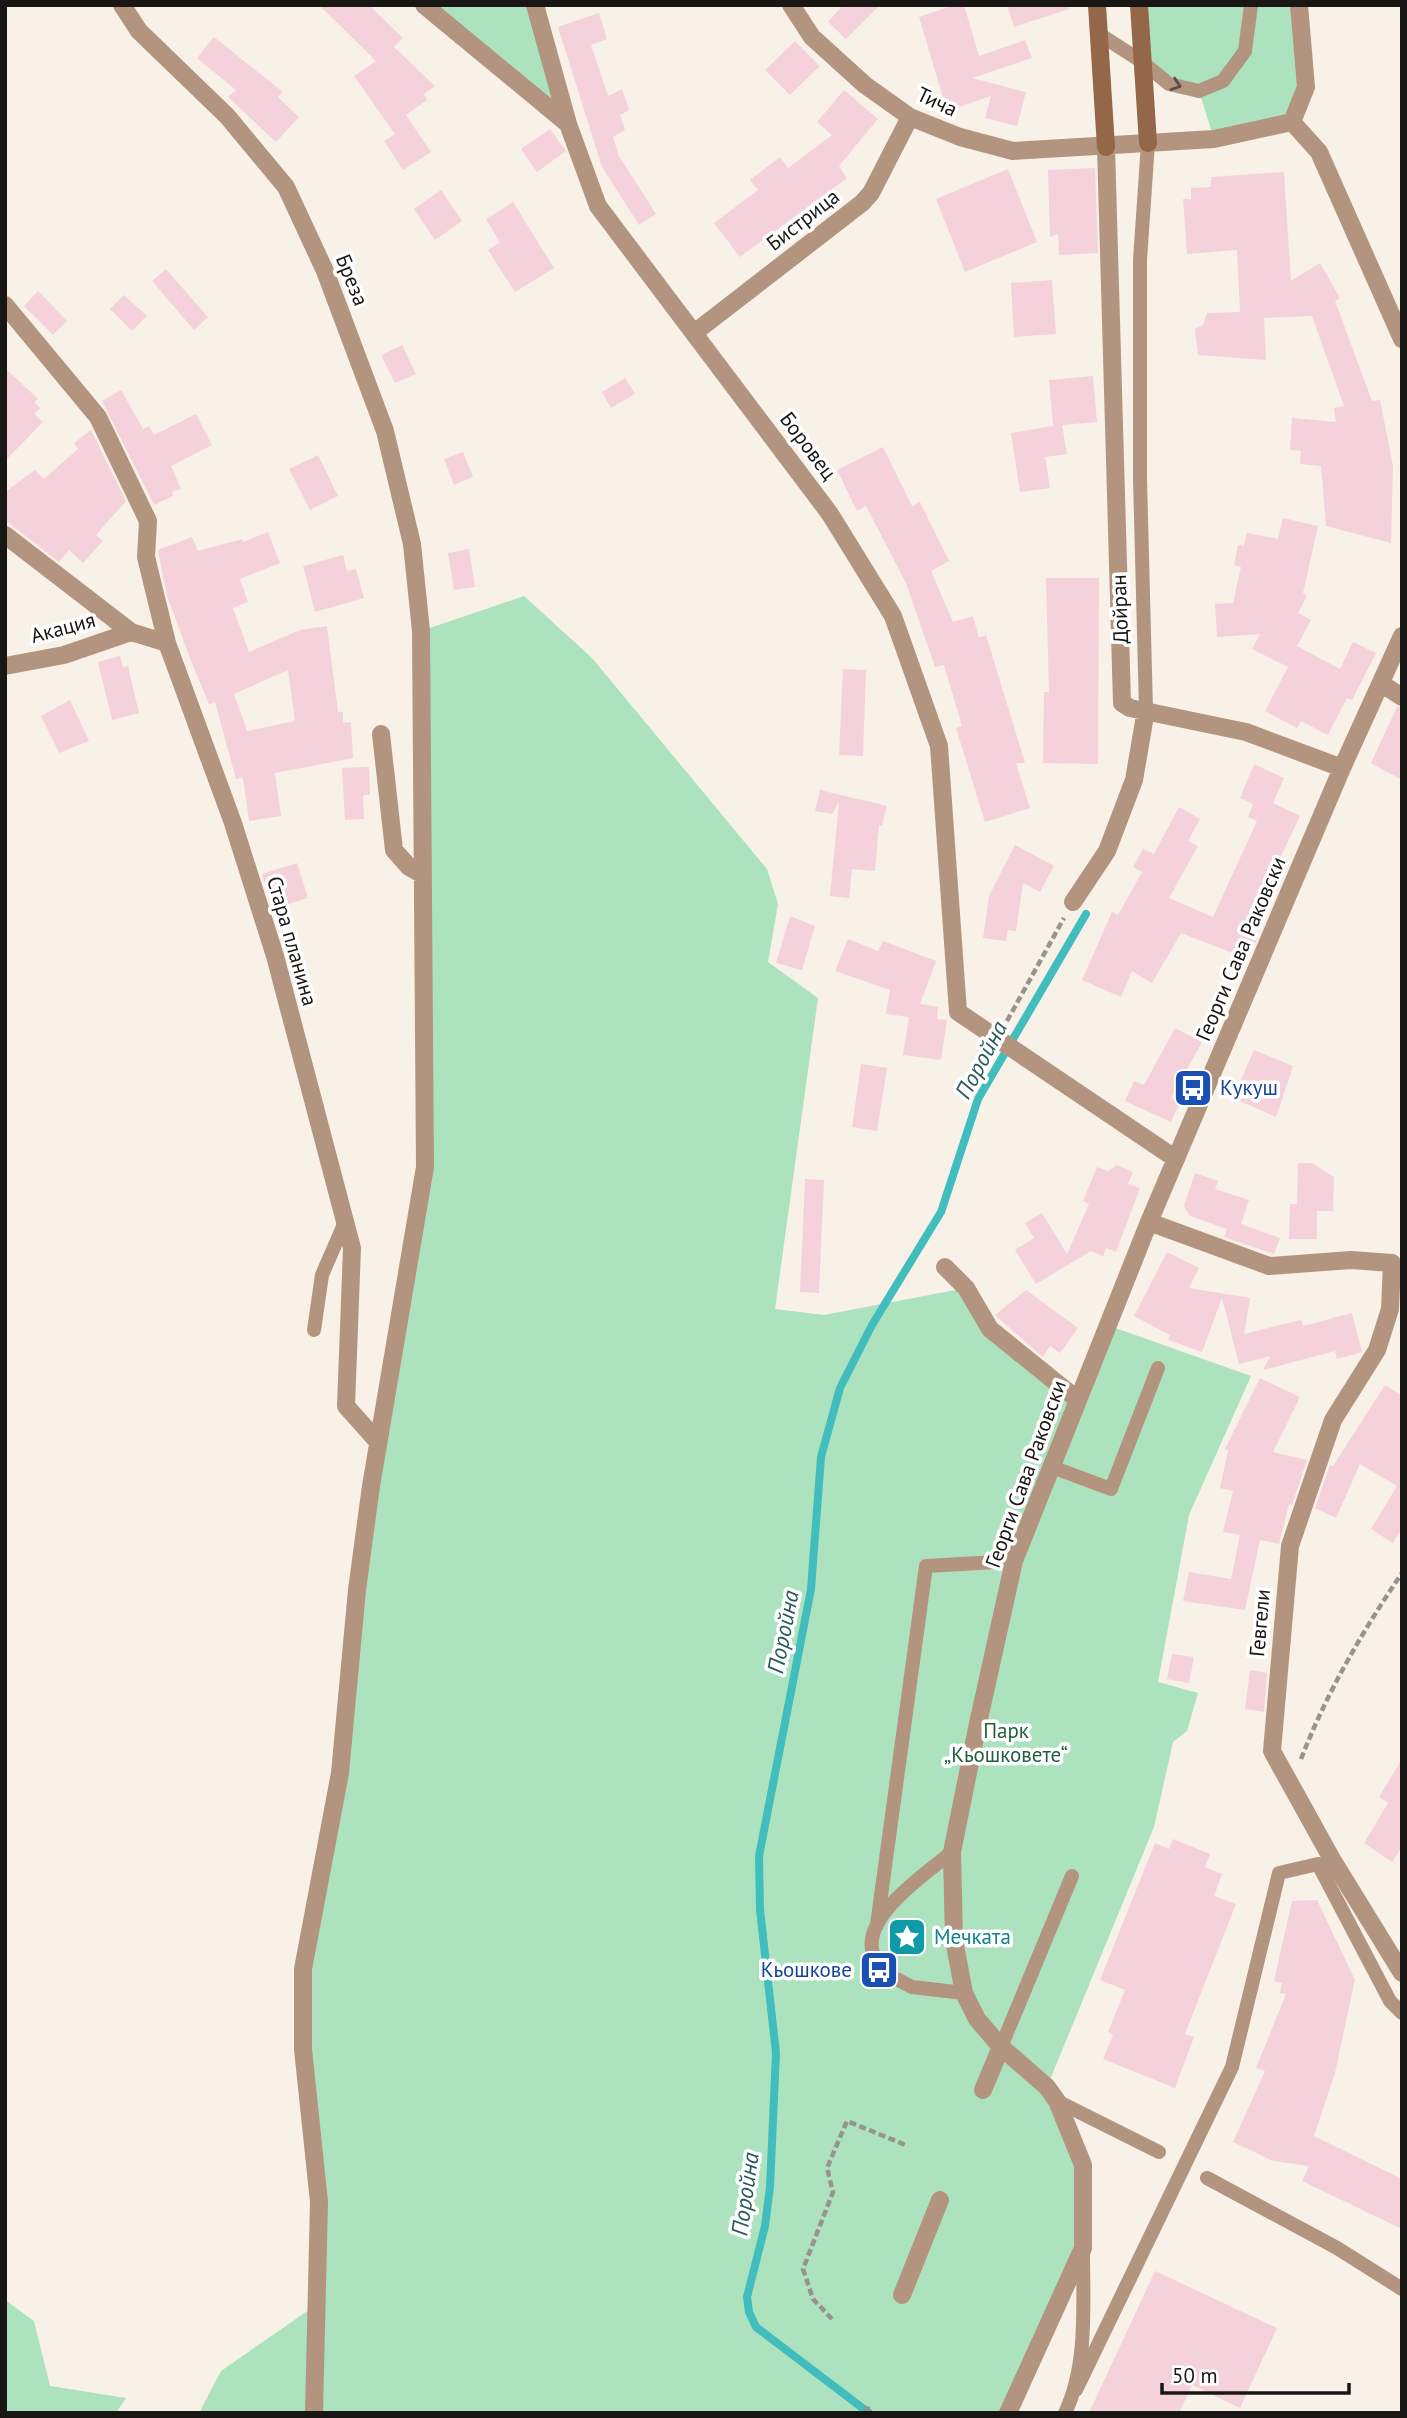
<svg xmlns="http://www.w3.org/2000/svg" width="1407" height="2418" font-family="'PT Sans',sans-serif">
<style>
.green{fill:#ade2bf}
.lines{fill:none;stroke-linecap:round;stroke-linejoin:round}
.stream{stroke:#42bdbe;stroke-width:8}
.building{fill:#f5d1dc;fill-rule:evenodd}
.path{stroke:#98938d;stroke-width:4.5;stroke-dasharray:7 3.5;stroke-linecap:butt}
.lane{stroke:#b3947f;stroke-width:14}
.street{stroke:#b3947f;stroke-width:18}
.secondary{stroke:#936748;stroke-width:18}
.oneway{stroke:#5e4f44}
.labels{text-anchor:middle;stroke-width:7;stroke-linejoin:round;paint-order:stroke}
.street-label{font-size:21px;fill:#191714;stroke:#fff}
.transit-label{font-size:21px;fill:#164399;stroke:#fff;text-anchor:start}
.park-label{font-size:21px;fill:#235d3c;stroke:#fff}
.culture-label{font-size:21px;fill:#0d838f;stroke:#fff;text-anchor:start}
.water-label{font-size:23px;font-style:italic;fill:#275a5a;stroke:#fff}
</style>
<rect width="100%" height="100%" fill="#f7f1e8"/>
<!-- green -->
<path class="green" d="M424,5H535L568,124Z
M1139,5H1299L1306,87L1292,122L1214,139L1199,91L1169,84L1141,61Z
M524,596L592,658L767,869L778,904L768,962L818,998L775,1309L824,1315L966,1288L990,1329L1077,1400L1107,1325L1251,1376L1189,1515L1158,1682L1198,1693L1187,1731L1173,1742L1154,1827L1047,2087L1083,2165V2248L1008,2413H199L221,2371L319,2303L303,1969L340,1773L357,1590L425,1167L421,631Z
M5,2300L34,2321L50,2386L126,2398L116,2413H5Z"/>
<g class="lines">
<!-- stream -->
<path class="stream" d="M869,2413L756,2327L749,2312L747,2297L765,2226L770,2187L776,2053L760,1910L759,1856L811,1589L821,1457L840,1388L872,1325L941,1212L978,1099L1086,914"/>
</g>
<!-- building -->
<path class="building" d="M319,5H369L403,38L394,47L435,86L424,94L427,100L406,115L431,152L403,170L384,141L395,134L354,76L376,61Z
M843,5H880L846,39L828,22Z
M954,5H964L979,56L1025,40L1032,58L972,78L1026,92L1017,126L985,118L991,96L947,111L919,17Z
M1007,5H1068L1069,9L1014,27Z
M599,13L607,39L591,45L608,96L622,89L629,110L620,115L625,130L613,137L619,156L656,214L639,225L602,167L558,27Z
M214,37L283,92L278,97L299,117L276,142L228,97L236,90L197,58Z
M795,41L820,66L790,95L765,70Z
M844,90L878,119L839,166L847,178L740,257L714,223L758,190L750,180L780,157L788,168L832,135L817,122Z
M550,129L566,151L537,172L521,149Z
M1095,168L1098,253L1059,255L1058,234L1050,237L1048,170Z
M1008,169L1037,242L965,272L936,199Z
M1284,172L1291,281L1320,263L1340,298L1335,301L1372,401L1380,400L1393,466L1391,543L1326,526L1321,466L1300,464L1301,451L1290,450L1292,418L1336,422L1334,408L1344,406L1312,316L1264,318L1266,360L1198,355L1195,329L1203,325L1207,313L1240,312L1237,250L1187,254L1183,199H1191V188L1211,187V177Z
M441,190L462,221L435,240L414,209Z
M513,202L554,268L515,292L488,250L500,242L486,219Z
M166,269L208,317L194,330L152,281Z
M1052,280L1056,334L1014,337L1011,283Z
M38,291L67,321L53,335L24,306Z
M124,295L147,316L132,331L110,309Z
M402,345L416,374L395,383L381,355Z
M5,368L38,399L34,402L40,408L34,414L43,422L5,461Z
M1093,376L1097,422L1062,425L1067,454L1045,457L1050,488L1020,492L1011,433L1053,426L1049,380Z
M625,378L635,394L611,408L602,392Z
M121,390L143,429L149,426L154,435L196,414L212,445L171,466L181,489L172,492L173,496L154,505L102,401Z
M91,430L126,501L96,535L103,541L83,563L69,550L59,562L5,520V492L35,470L44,479L78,449L74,443Z
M883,447L912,506L920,502L949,561L931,571L953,622L973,616L979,638L986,635L1025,763H1016L1030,808L985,822L956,728L962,726L944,665L935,667L906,583L866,506L857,511L837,470Z
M463,452L473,477L454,485L444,459Z
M318,455L338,496L310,510L289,469Z
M1283,518L1318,526L1303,593L1307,596L1298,613L1311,620L1297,646L1340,669L1353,642L1376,653L1352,700L1347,698L1328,735L1301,721L1297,728L1265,711L1288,667L1252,649L1260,634L1217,637L1215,604L1233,603L1241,567L1234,565L1238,545L1244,546L1247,533L1278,539Z
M268,532L280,563L240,579L248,602L233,608L249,652L300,630L327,626L338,712H343V723L351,722L353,758L275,773L281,816L249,821L243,778L236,779L215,702L209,704L191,661L167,596L158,550L192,537L198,551L242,539L243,542ZM288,670L295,721L247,731L234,694Z
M469,549L475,587L454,590L448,553Z
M343,555L347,571L356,569L364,598L315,612L303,566Z
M1046,578H1099L1098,764L1043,763L1044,692H1049Z
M120,656L123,667L128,666L139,713L112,720L98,662Z
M843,669L866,670L863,756L839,755Z
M70,700L89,741L59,753L41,716Z
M1397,707L1402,708V780L1371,763Z
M1254,764L1284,778L1273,803L1300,816L1245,932L1258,937L1256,942L1230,952L1181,933L1152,983L1132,971L1121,997L1082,980L1112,912L1118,915L1142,872L1133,867L1143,849L1154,854L1179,807L1200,819L1188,841L1198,846L1169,898L1213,917L1257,821L1248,817L1253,804L1240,798Z
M369,767L370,795H363L364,819L345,820L342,768Z
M820,790L887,806L882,826L879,825L875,871L852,869L849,898L830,896L839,802L832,814L815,811Z
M1015,845L1054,866L1040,892L1023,883L1016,931L1008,930L1006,941L983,938L989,896Z
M297,863L308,898L273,909L262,874Z
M790,916L815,926L802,970L776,963Z
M848,939L878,951L883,941L936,961L920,1004L938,1007L937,1019L947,1020L941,1060L903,1055L909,1017L886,1014L890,990L835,971Z
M1175,1028L1202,1042L1171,1098L1180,1102L1171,1122L1125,1101L1134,1081L1144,1085Z
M1254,1050L1293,1066L1276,1117L1233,1098Z
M861,1064L887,1068L877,1131L852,1127Z
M1298,1163H1312L1334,1177L1333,1211H1317V1239H1289L1290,1204H1297Z
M1117,1165L1133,1172L1128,1184L1140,1188L1116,1252L1106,1248L1103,1256L1091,1251L1036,1284L1015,1250L1034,1238L1025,1223L1042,1213L1067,1254L1089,1204L1083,1201L1097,1167L1108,1171Z
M1195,1173L1218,1181L1215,1189L1249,1200L1241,1224L1280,1238L1274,1254L1224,1237L1227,1229L1190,1216L1184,1206Z
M805,1179L824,1180L819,1293L800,1292Z
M1167,1252L1199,1268L1189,1288L1250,1298L1244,1334L1301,1320L1303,1326L1352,1313L1362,1352L1337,1359L1335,1351L1263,1370L1270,1356L1239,1364L1222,1298L1202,1352L1168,1340L1170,1335L1134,1316Z
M1026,1290L1078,1328L1060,1353L1050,1346L1043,1357L995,1315Z
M1260,1378L1300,1397L1273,1452L1307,1460L1292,1505L1289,1504L1279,1544L1260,1540L1245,1610L1183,1601L1189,1572L1231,1579L1240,1535L1223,1532L1233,1491L1220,1488L1228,1450L1225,1449Z
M1385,1385L1402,1396V1528L1393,1543L1371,1529L1397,1486L1360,1464L1336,1518L1315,1508L1330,1465L1333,1466Z
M1172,1654L1194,1657L1189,1683L1167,1679Z
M1250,1670L1267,1673L1264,1712L1245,1709Z
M1402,1759V1847L1392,1862L1364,1843L1388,1803L1379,1797Z
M1173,1839L1210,1854L1205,1867L1222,1874L1214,1896L1236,1904L1185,2034L1194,2037L1175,2088L1103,2059L1113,2035L1108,2032L1125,1990L1100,1980L1155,1843L1169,1849Z
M1317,1900L1355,1980L1335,2073L1314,2136L1402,2179V2229L1302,2181L1309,2166L1273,2161L1233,2142L1265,2071L1256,2068L1286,1994L1280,1993L1282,1983L1274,1981L1292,1901Z
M1155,2271L1277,2328L1240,2408L1192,2385L1179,2413H1089Z"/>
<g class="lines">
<!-- path -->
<path class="path" d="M1007,1021L1064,918
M1301,1759C1327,1692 1362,1632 1402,1573
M832,2319L813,2299L803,2269L833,2192L827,2168L847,2121L908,2146
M866,2413L869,2403"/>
<!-- lane -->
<path class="lane" d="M1099,34L1141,61L1169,84L1199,91L1223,81L1245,51L1251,5
M1146,710L1140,479V260L1148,143
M314,1330L322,1275L345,1222
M1052,1467L1111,1489L1158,1368
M952,1852C928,1872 866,1913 872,1949C873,1956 877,1963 879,1970L912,1987L964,1993
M877,1925L926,1566L1014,1561
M1001,2047L1072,1876
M1057,2101L1159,2152
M1207,2178L1337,2248L1402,2289
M1076,2390L1232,2067L1279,1873L1318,1864L1390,2001L1402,2013
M1065,2413C1088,2365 1083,2305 1083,2253"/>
<!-- street -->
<path class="street" d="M122,5L139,31L227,116L286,187L325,271L385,431L412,544L421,631L425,1167L371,1486L357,1590L340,1773L303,1969V2049L319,2202L314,2413
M424,5L568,124L598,206L830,514L893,616L939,746L958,1012L1176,1159
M535,5L568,124
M791,5L812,37L865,85L910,117L960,137L1013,151L1214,139L1292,122
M1292,122L1319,152L1402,339
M1292,122L1306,87L1299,5
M1106,147L1122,703L1130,708L1246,732L1342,768
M5,305L98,417L148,521L146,557L167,643
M694,333L862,203L871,193L910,117
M5,535L131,632L167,643L233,823L275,956L352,1248L346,1406L378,1442
M5,666L64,655L131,632
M1382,684L1402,697
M381,734L394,850L409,867L423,875
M1073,902L1107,851L1134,780L1146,710
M1149,1222L1269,1266L1351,1260L1392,1263
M1392,1263L1390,1309L1377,1350L1333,1420L1290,1546L1272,1751L1333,1861L1402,1973
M945,1267L966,1288L990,1329L1078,1400
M983,2090L1001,2047
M902,2295L940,2200
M1008,2413L1083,2248V2165L1057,2101L1047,2087L1001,2047L977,2019L964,1993L954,1940L952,1852L977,1728L1014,1561L1149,1222L1342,768L1402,636"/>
<!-- secondary -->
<path class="secondary" d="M1097,5L1106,147
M1139,5L1148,143"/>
</g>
<!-- one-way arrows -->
<defs><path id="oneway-chevron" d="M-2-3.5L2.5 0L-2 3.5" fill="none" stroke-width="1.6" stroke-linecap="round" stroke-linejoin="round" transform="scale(1.75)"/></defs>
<use class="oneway" href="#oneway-chevron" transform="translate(1176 85) rotate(18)"/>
<!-- icons -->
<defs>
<g id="bus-square" transform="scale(2.0125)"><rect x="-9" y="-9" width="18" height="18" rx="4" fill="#1a4fb4" stroke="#fff"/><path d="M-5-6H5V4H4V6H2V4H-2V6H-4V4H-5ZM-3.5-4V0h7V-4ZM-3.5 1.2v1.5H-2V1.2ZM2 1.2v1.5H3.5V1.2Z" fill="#fff"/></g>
<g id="sight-square" transform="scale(2.0125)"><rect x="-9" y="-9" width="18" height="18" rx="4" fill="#0f9aa8" stroke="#fff"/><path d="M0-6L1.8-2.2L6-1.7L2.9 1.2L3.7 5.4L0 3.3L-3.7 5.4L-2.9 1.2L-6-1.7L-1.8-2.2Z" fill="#fff"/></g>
</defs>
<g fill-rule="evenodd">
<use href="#bus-square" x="1193" y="1088"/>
<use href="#sight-square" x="907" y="1937"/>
<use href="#bus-square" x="879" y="1970"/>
</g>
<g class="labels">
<!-- street labels -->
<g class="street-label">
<text transform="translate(937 102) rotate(25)" y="7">Тича</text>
<text transform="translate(803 220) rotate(-38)" y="7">Бистрица</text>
<text transform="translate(352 280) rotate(68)" y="7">Бреза</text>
<text transform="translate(808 446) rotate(53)" y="7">Боровец</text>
<text transform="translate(1120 609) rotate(-92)" y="7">Дойран</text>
<text transform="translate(63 628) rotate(-15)" y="7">Акация</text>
<text transform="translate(292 941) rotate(74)" y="7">Стара планина</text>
<text transform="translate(1241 949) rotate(-67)" y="7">Георги Сава Раковски</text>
<text transform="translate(1026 1474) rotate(-70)" y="7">Георги Сава Раковски</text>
<text transform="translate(1260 1623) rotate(-85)" y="7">Гевгели</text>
</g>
<!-- transit labels -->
<g class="transit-label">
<text x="1220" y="1095">Кукуш</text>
<text x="852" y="1977" text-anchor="end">Кьошкове</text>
</g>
<!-- park labels -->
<g class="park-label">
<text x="1006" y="1738">Парк<tspan x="1006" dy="24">„Кьошковете“</tspan></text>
</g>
<!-- culture labels -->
<g class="culture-label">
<text x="934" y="1944">Мечката</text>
</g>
<!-- water labels -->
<g class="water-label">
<text transform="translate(981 1060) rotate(-62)" y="8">Поройна</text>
<text transform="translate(783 1632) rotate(-79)" y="8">Поройна</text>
<text transform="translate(745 2194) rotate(-82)" y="8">Поройна</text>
</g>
</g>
<!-- border -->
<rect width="1407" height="2418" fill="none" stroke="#191714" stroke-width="14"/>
<!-- scale -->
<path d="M1162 2383v10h187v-10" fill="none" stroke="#191714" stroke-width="3.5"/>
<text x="1172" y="2383" font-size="21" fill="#191714" stroke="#ffffff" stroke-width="5" paint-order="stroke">50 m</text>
</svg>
